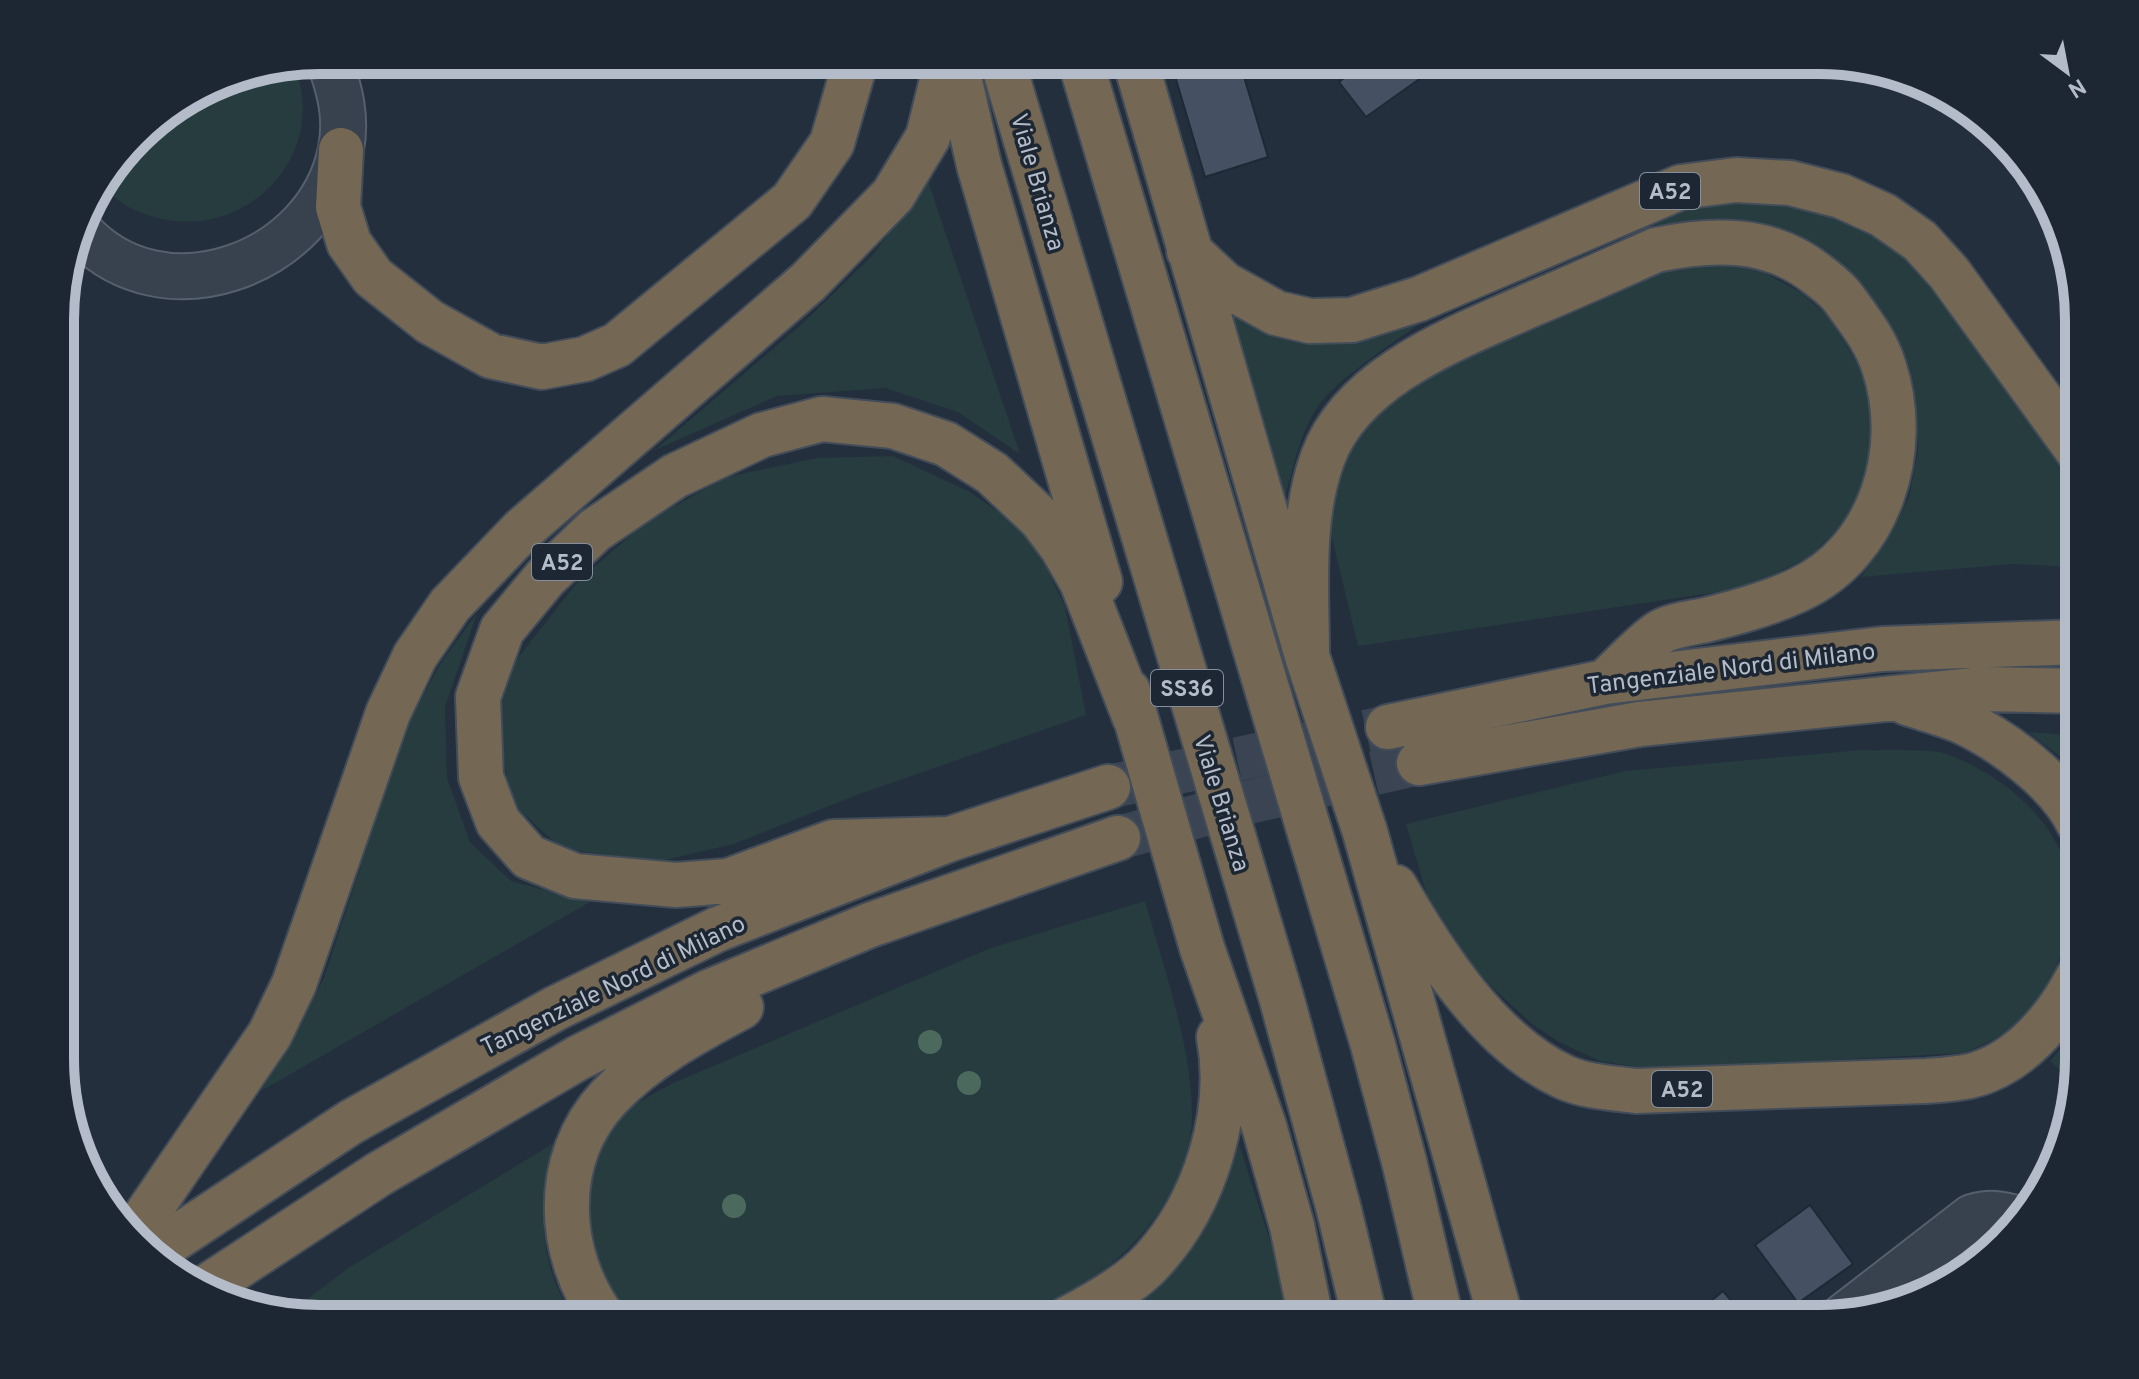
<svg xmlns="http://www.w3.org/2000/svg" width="2139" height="1379" font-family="Overpass,sans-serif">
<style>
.green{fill:#263c3f}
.building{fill:#455162;stroke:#1f2835;stroke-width:2}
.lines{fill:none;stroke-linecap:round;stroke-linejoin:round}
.highway-tunnel{stroke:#3a4453;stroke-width:44;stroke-dasharray:44 22;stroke-linecap:butt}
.minor-casing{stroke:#565f6c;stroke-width:48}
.highway-casing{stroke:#434c59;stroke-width:48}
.minor{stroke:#38414e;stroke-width:44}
.highway{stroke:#746855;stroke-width:44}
.tree{fill:#4b6a5d}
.labels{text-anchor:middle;stroke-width:7;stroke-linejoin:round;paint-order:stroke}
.shield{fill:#1d2633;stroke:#878f9c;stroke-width:2}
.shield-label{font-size:22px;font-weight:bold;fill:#b4bcc9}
.street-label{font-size:24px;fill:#b4bcc9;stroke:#1d2633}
.rim{fill:none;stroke:#b4bcc9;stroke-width:10}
</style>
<rect width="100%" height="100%" fill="#242f3e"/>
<!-- green -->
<path class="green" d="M294,65C331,156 245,243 154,217C135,212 114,201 102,185L148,125L221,80Z
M928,181L1020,454L958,412L885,388L777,396L655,450L802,324L872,256Z
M1738,199L1793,205L1843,219L1883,241L1922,272L2078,490V567L2013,564L1861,577L1887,541L1909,497L1918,451L1916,419L1909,378L1894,338L1697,222L1645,226L1692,207Z
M1724,262L1763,272L1800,292L1828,316L1867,378L1873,412L1874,449L1865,486L1844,523L1809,557L1745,588L1358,646L1327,517L1340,468L1355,437L1380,407L1442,365L1623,285L1680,266Z
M1222,307L1431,315C1401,338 1335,379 1316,409C1298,438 1292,475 1282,507Z
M893,456L970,492L1031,535L1065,607L1086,715L857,795L734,844L660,861L562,849L512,803L496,720L514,663L579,580L645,523L726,477L817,458Z
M477,613L445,707L447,778L470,842L511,881L590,902L261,1091L296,1034L324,978L406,728L440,664Z
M2028,732L2078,736V774L2067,762Z
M1862,750C1883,751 1930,748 1947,754C2012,779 2076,835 2072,911C2071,928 2064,948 2057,964C2038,1011 2010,1036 1963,1053L1685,1068L1638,1067L1600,1061L1561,1043L1532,1024L1493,988L1467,958L1427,895L1406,824L1625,771Z
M1145,901C1164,969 1192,1046 1192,1116C1192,1171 1157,1224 1117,1259C1085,1287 1048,1310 1005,1319H629C613,1300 594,1277 589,1251C581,1205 588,1147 624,1113C636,1102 656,1093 671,1084L991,948Z
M2078,1029V1075L2075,1084L2050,1061Z
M554,1143C541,1209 535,1261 575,1319H320L286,1315L350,1267Z
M1239,1144L1295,1319H1103L1159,1275L1201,1233Z"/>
<!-- building -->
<path class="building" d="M1226,60H1239L1268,157L1205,177L1175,76Z
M1366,60H1446L1366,117L1339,82Z
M1810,1205L1853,1264L1798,1303L1755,1245Z
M1723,1291L1746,1318L1690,1319Z"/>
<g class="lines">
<!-- highway-tunnel -->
<path class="highway-tunnel" d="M1108,787L1388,727
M1118,838L1249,802L1419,763"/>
<!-- minor casing -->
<g class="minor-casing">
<path id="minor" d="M79,230C161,323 319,265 341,149C347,117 340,90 329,60
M1844,1316L1972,1217C1989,1212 2001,1213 2018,1219"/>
</g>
<!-- highway casing -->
<g class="highway-casing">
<path id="highway" d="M955,60L979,165L1100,582
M1002,60L1282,1000L1339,1210L1365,1319
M1080,60L1373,1045L1405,1165L1441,1319
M1135,60L1307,656L1365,832L1501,1319
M341,150L338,207L349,243L373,277L430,322L491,356L542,367L585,359L617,345L792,201L832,143L856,60
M1189,251L1224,284L1276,313L1310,321L1352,320L1419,299L1681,187L1736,180L1790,183L1841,196L1883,215L1920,241L1949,273L2078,451
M1307,656C1307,591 1300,519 1323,457C1353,376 1456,338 1528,306C1571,288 1613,269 1656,250C1712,238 1770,236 1818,275C1827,282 1837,289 1844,299C1860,321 1876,341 1884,367C1911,449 1881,552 1798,590C1768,604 1737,612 1706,620C1692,623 1671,625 1659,633C1640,646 1623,666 1605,682
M1128,691L1202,948L1264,1126L1292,1226L1311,1319
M1907,703C1925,709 1944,714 1961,721C2002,740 2058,781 2078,822
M1388,727L1605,682L1882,649L2078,642
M1419,763L1640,724L1983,689L2078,691
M950,839L833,842L728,881L676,885L575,876L529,857L498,822L481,777L478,697L502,630L545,578L595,530L675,476L762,435L822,419L893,426L946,444L992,473L1041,519L1062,547L1082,582L1135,718
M1395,887C1434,955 1490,1043 1564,1077C1586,1087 1612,1088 1636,1091L1926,1081C1940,1080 1956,1079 1970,1076C2019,1064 2056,1020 2078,977
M134,1233L270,1034L294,984L388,713L415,656L450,605L522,530L808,282L893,195L928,137L947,60
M153,1253L351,1122L556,1008L718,929L950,839L1108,787
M205,1288L379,1174L578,1058L709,992L870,925L1118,838
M604,1319C556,1254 551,1159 609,1097C646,1058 694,1032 741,1007
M1067,1319C1094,1305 1133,1283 1153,1260C1205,1203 1233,1113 1219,1037"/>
</g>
<!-- minor -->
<use href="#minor" class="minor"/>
<!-- highway -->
<use href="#highway" class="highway"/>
</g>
<!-- trees -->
<g class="tree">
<circle cx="930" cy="1042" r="12"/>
<circle cx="969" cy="1083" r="12"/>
<circle cx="734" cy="1206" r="12"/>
</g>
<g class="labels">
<!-- shield labels -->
<g class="shield">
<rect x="1640" y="173" width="60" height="36" rx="6"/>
<rect x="532" y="544" width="60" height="36" rx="6"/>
<rect x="1151" y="670" width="72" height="36" rx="6"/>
<rect x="1652" y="1071" width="60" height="36" rx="6"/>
</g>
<g class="shield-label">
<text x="1670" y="199">A52</text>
<text x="562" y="570">A52</text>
<text x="1187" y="696">SS36</text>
<text x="1682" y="1097">A52</text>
</g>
<!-- street labels -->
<g class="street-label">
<text transform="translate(1038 182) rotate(74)" y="8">Viale Brianza</text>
<text transform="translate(1731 668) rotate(-7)" y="8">Tangenziale Nord di Milano</text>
<text transform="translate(1222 803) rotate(73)" y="8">Viale Brianza</text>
<text transform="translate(613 985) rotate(-26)" y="8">Tangenziale Nord di Milano</text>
</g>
</g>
<!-- crop -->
<path d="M0 0H2139V1379H0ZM320 74H1819A246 246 0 0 1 2065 320V1059A246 246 0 0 1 1819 1305H320A246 246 0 0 1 74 1059V320A246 246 0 0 1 320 74Z" fill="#1d2633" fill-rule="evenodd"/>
<path class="rim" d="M320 74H1819A246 246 0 0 1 2065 320V1059A246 246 0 0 1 1819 1305H320A246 246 0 0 1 74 1059V320A246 246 0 0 1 320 74Z"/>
<!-- north arrow -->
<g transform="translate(2067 72) rotate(148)" stroke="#1d2633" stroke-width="6" paint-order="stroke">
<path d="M0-6L14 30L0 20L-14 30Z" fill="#b4bcc9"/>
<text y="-12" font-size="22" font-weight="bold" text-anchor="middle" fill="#b4bcc9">N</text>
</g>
</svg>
